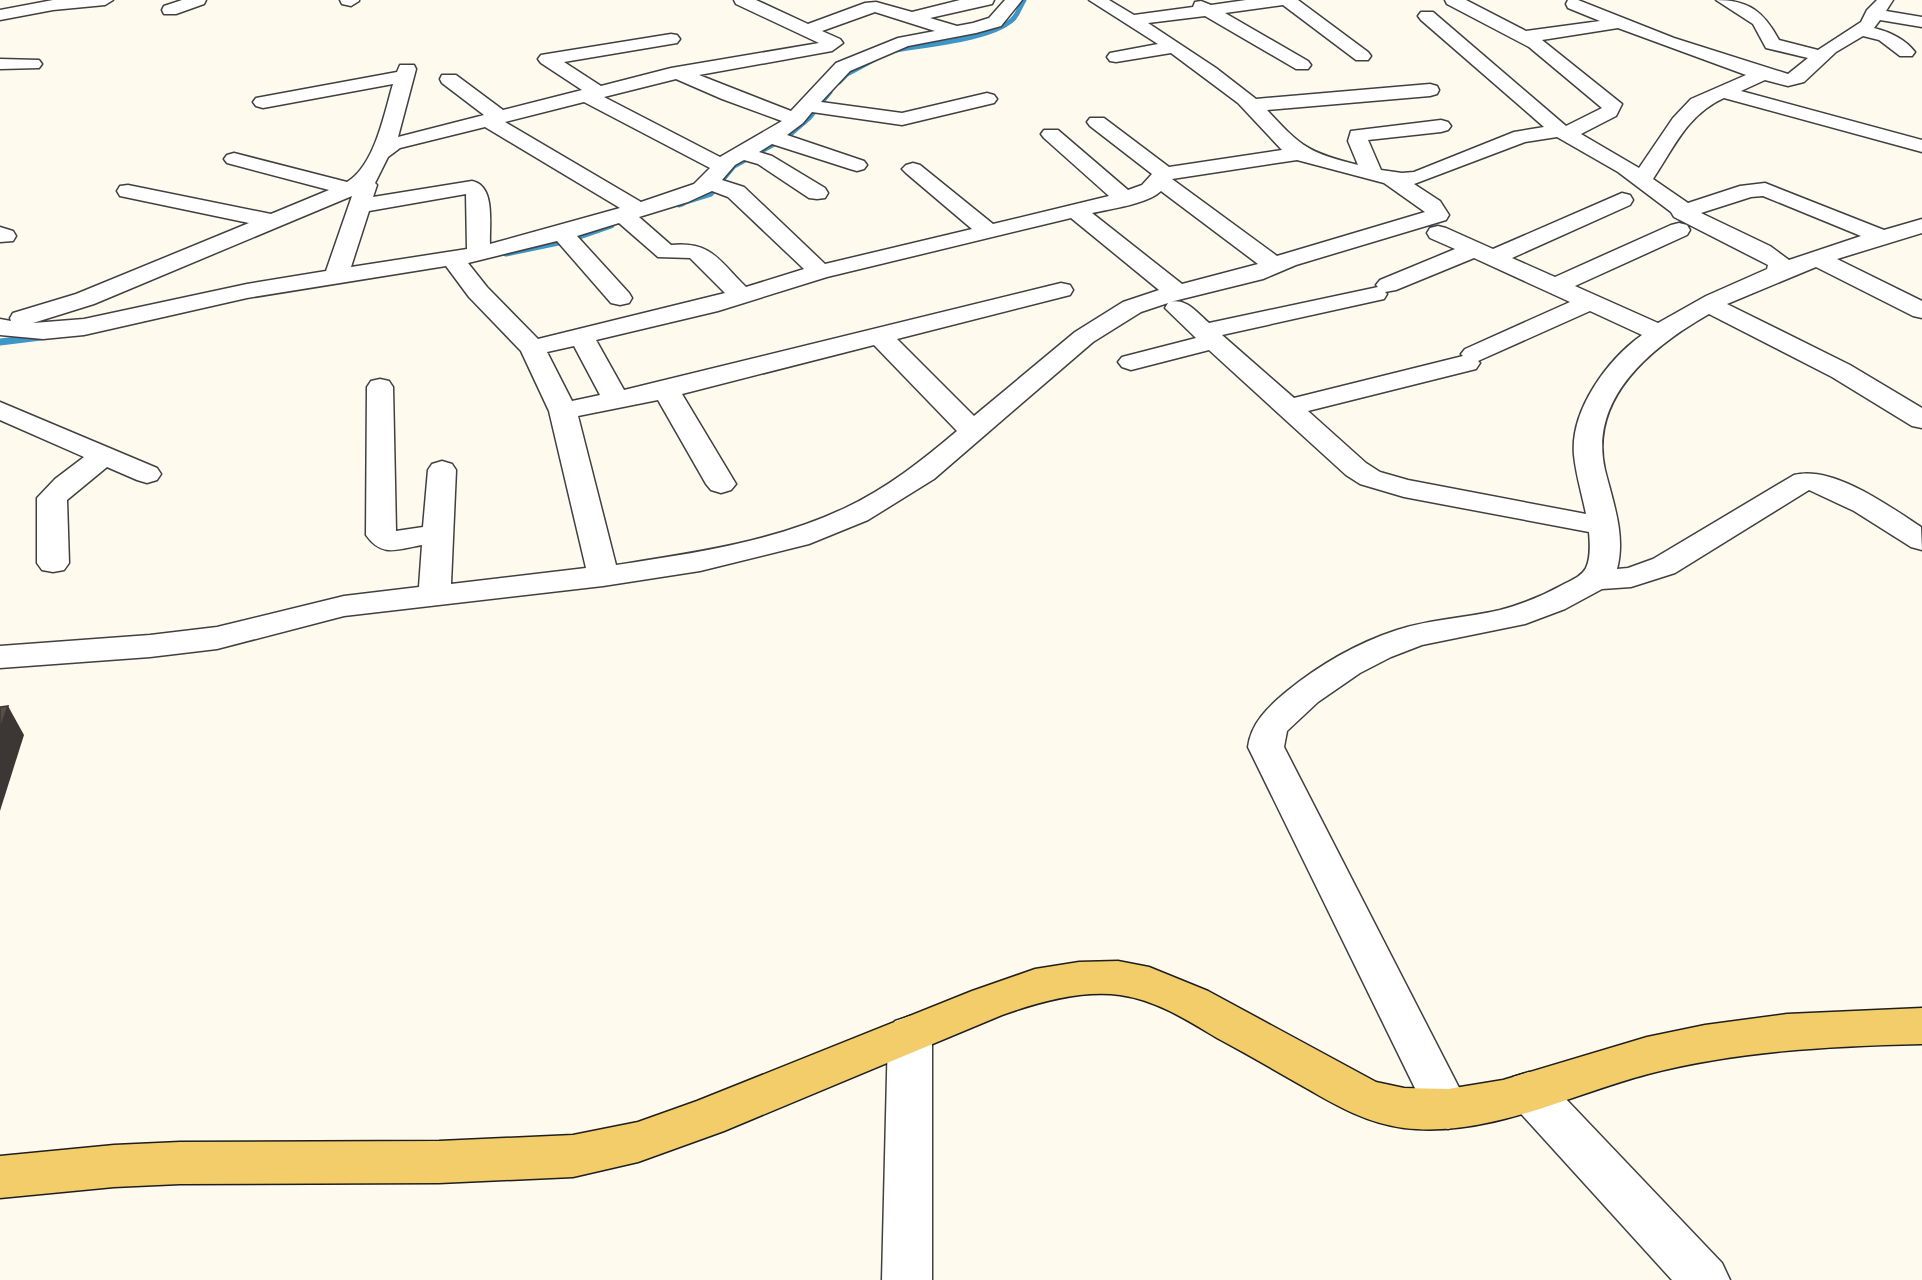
<svg xmlns="http://www.w3.org/2000/svg" width="1922" height="1280" font-family="'Crimson Pro',serif">
<style>
.lines{fill:none;stroke-linecap:round;stroke-linejoin:round}
.stream-far1{stroke:#3e95c7;stroke-width:5}
.stream{stroke:#3e95c7;stroke-width:7}
.minor-casing{stroke:#404040;stroke-width:3}
.major-casing{stroke:#1e1e1e;stroke-width:3}
.minor{fill:#fff;fill-rule:evenodd}
.major{fill:#f3cd69;fill-rule:evenodd}
.shaded-wall{fill:#3c3734}
.building{fill:#554e4a;stroke:#3c3734;stroke-width:1.5}
</style>
<rect width="100%" height="100%" fill="#fefaed"/>
<g class="lines">
<!-- stream-far1 -->
<path class="stream-far1" d="M890,51C921,45 990,40 1012,20C1018,15 1020,6 1024,0
M839,82L847,74L873,60
M679,204L711,194L734,166L787,137L810,117L830,92"/>
<!-- stream -->
<path class="stream" d="M679,204L682,203
M506,253L568,240L611,225
M0,342L41,337"/>
<!-- minor casing -->
<g class="minor-casing">
<path id="minor" d="M53,0H113L105,5L53,10L0,20V10Z
M182,0H206L204,4L176,14H164L162,10L164,6Z
M340,0H359V1L351,6L342,4Z
M734,0H756L808,24L865,3L876,2L912,12L960,0H994L992,4L930,18L957,26L973,23L989,18L1005,0H1022L1001,26L976,33L908,46L850,71L821,102L902,113L987,93L994,95L997,99L994,103L902,125L812,112L803,123L787,135L864,161L867,165L864,169L857,171L850,169L772,144L759,152L772,156L825,188L828,193L825,198L817,199L809,198L758,164L744,160L735,165L722,180L744,187L825,264L972,229L906,173L902,169L906,165L913,163L920,165L993,224L1109,196L1044,138L1041,134L1044,130H1058L1128,190L1142,185L1152,174L1090,126L1087,122L1090,118H1104L1169,167L1282,150L1238,103L1171,53L1116,62L1110,61L1107,57L1110,53L1158,44L1089,0H1109L1134,15L1193,7L1195,2L1201,1L1211,5L1246,0H1298L1368,52L1371,56L1368,60H1356L1283,5L1225,13L1308,61L1311,65L1308,69H1296L1205,16L1148,23L1216,68L1256,99L1430,84L1437,86L1439,90L1437,94L1430,96L1267,110C1301,147 1309,153 1358,165L1348,141L1351,131L1441,120L1448,122L1451,126L1448,130L1441,132L1368,140L1381,170L1402,173L1414,172L1514,132L1544,127L1421,20L1418,16L1421,12H1433L1566,126L1602,108L1529,47L1447,4L1445,0H1466L1526,31L1600,21L1568,8L1566,4L1568,0H1578L1674,38L1788,74L1808,58L1766,48L1753,24L1716,0C1749,0 1764,12 1779,40L1818,50L1861,22L1867,10L1877,0H1893L1886,11L1922,17V27L1880,20L1874,28C1890,32 1905,39 1915,52L1912,56H1900L1879,40L1863,36L1836,52L1804,82L1788,86L1765,80L1741,91L1922,140V152L1724,98C1687,115 1675,146 1653,179L1688,203L1740,186L1765,183L1884,230L1922,219V233L1837,259L1922,301V318L1913,316L1816,267L1727,304L1850,365L1922,408V428L1912,426L1832,377L1709,314C1653,346 1588,397 1605,470C1613,502 1626,536 1617,569L1628,568L1653,559L1794,475C1833,465 1889,506 1921,527L1922,550L1911,547L1854,511L1809,490L1675,573L1631,587L1602,589L1565,609L1525,624L1422,645L1391,657L1360,673L1318,702L1287,731L1284,747L1470,1109L1464,1123L1448,1129L1432,1123L1248,747C1251,723 1268,707 1286,692C1319,665 1357,643 1397,630C1431,619 1466,618 1500,610C1523,604 1544,595 1564,584C1572,580 1582,576 1586,568C1591,558 1590,543 1589,532L1404,497L1360,484L1346,475L1209,350L1131,370L1122,367L1118,362L1122,357L1196,338L1165,308L1168,303L1141,312L1093,342L934,479L868,520L809,544L700,571L603,586L344,616L217,649L150,657L0,668V646L150,635L217,627L344,596L419,587L422,545C398,549 382,558 366,535L367,387L371,381L380,379L389,381L393,387L396,531L423,527L428,470L432,464L442,461L452,464L456,470L451,584L586,568L549,411L521,351L469,297L446,266L247,298L84,335L43,339L0,335V319L11,321L10,318L13,313L76,294L249,223L120,196L117,191L120,186L128,185L271,214L329,190L227,163L224,159L227,155L234,153L347,182C375,165 384,114 393,84L263,108L256,106L253,102L256,98L397,72L400,65H414L416,69L398,137L484,115L442,83L440,79L442,75H456L503,110L582,90L541,63L538,59L541,55L547,54L671,34L677,35L680,39L677,43L671,44L564,62L601,86L671,68L819,43L736,4ZM875,12L935,31L898,38L836,63L791,111L699,75L832,51L843,43L840,39L822,31ZM1618,28L1746,75L1691,99L1673,118L1639,168L1581,134L1616,116L1622,104L1542,40ZM676,79L722,99L782,121L720,157L604,97ZM584,102L710,168L694,184L641,202L505,122ZM485,127L620,208L490,244C489,224 496,186 472,181L373,197L377,185L375,183L388,157L400,148ZM1557,137L1618,172L1671,212L1674,217L1768,265L1767,269L1706,296L1658,323L1575,286L1687,235L1690,230L1687,225L1679,223L1671,225L1555,277L1512,258L1630,205L1633,200L1630,195L1622,193L1493,249L1446,228L1438,226L1430,228L1427,233L1430,238L1455,249L1380,280L1376,285L1378,287L1209,323C1197,313 1187,298 1170,302L1263,279L1296,265L1446,220L1449,215L1440,201L1414,184L1525,142ZM1297,160L1384,183L1425,212L1277,256L1172,179ZM712,191L728,197L804,269L746,287C719,261 712,241 671,245L639,217L688,202ZM1161,191L1258,264L1182,284L1092,213C1110,209 1148,204 1161,191ZM466,194L467,249L351,267L369,211ZM352,196L326,271L247,284L84,319L33,323L94,304ZM1763,196L1861,236L1789,260L1770,246L1701,213L1751,197ZM1071,218L1159,290L1123,302L1075,332L974,416L897,339L1070,295L1073,290L1070,285L1061,283L624,390L596,340L718,311L827,277ZM619,223L658,257L690,258L725,293L538,339L487,287L468,263L557,241L611,303L620,305L629,303L632,298L629,293L577,236ZM1474,258L1570,302L1465,349L1461,354L1463,356L1294,398L1222,335L1384,299L1387,294L1385,292L1396,290ZM1590,311L1642,335C1608,359 1570,410 1574,455C1576,475 1582,494 1586,514L1408,480L1380,472L1366,463L1308,411L1476,369L1480,363L1478,361ZM874,345L957,431C923,460 886,489 845,508C773,542 694,553 616,565L578,416L658,400L706,484L711,490L721,493L731,490L736,484L682,394ZM574,346L600,395L572,401L547,352Z
M0,59L39,60L42,64L39,68L0,69Z
M0,227L13,231L16,236L13,241L0,242Z
M0,402L157,468L161,474L157,480L147,483L137,480L107,467L67,500L69,563L64,570L53,572L42,570L37,563V498L55,479L84,457L0,420Z
M910,1016L925,1021L932,1034V1280H882L888,1034L895,1021Z
M1529,1072L1545,1077L1722,1263L1730,1280H1672L1513,1105L1507,1091L1513,1077Z"/>
</g>
<!-- major casing -->
<g class="major-casing">
<path id="major" d="M1118,961L1149,967L1208,991L1376,1082L1404,1088L1448,1089L1503,1080L1647,1037L1705,1025L1787,1014L1922,1008V1044C1830,1046 1738,1051 1648,1074C1569,1095 1487,1138 1404,1128C1367,1123 1337,1106 1306,1088C1276,1071 1247,1054 1217,1038C1187,1020 1156,1000 1120,995C1081,990 1039,1002 1002,1015L724,1131L638,1162L573,1177L439,1183L180,1184L114,1187L0,1198V1156L114,1145L180,1142L439,1141L573,1135L638,1122L697,1101L972,991L1035,969L1079,962Z"/>
</g>
<!-- minor -->
<use href="#minor" class="minor"/>
<!-- major -->
<use href="#major" class="major"/>
</g>
<!-- shaded-wall -->
<path class="shaded-wall" d="M8,706L24,735L0,811V729Z"/>
<!-- building -->
<path class="building" d="M8,706L0,729V707Z"/>
</svg>
